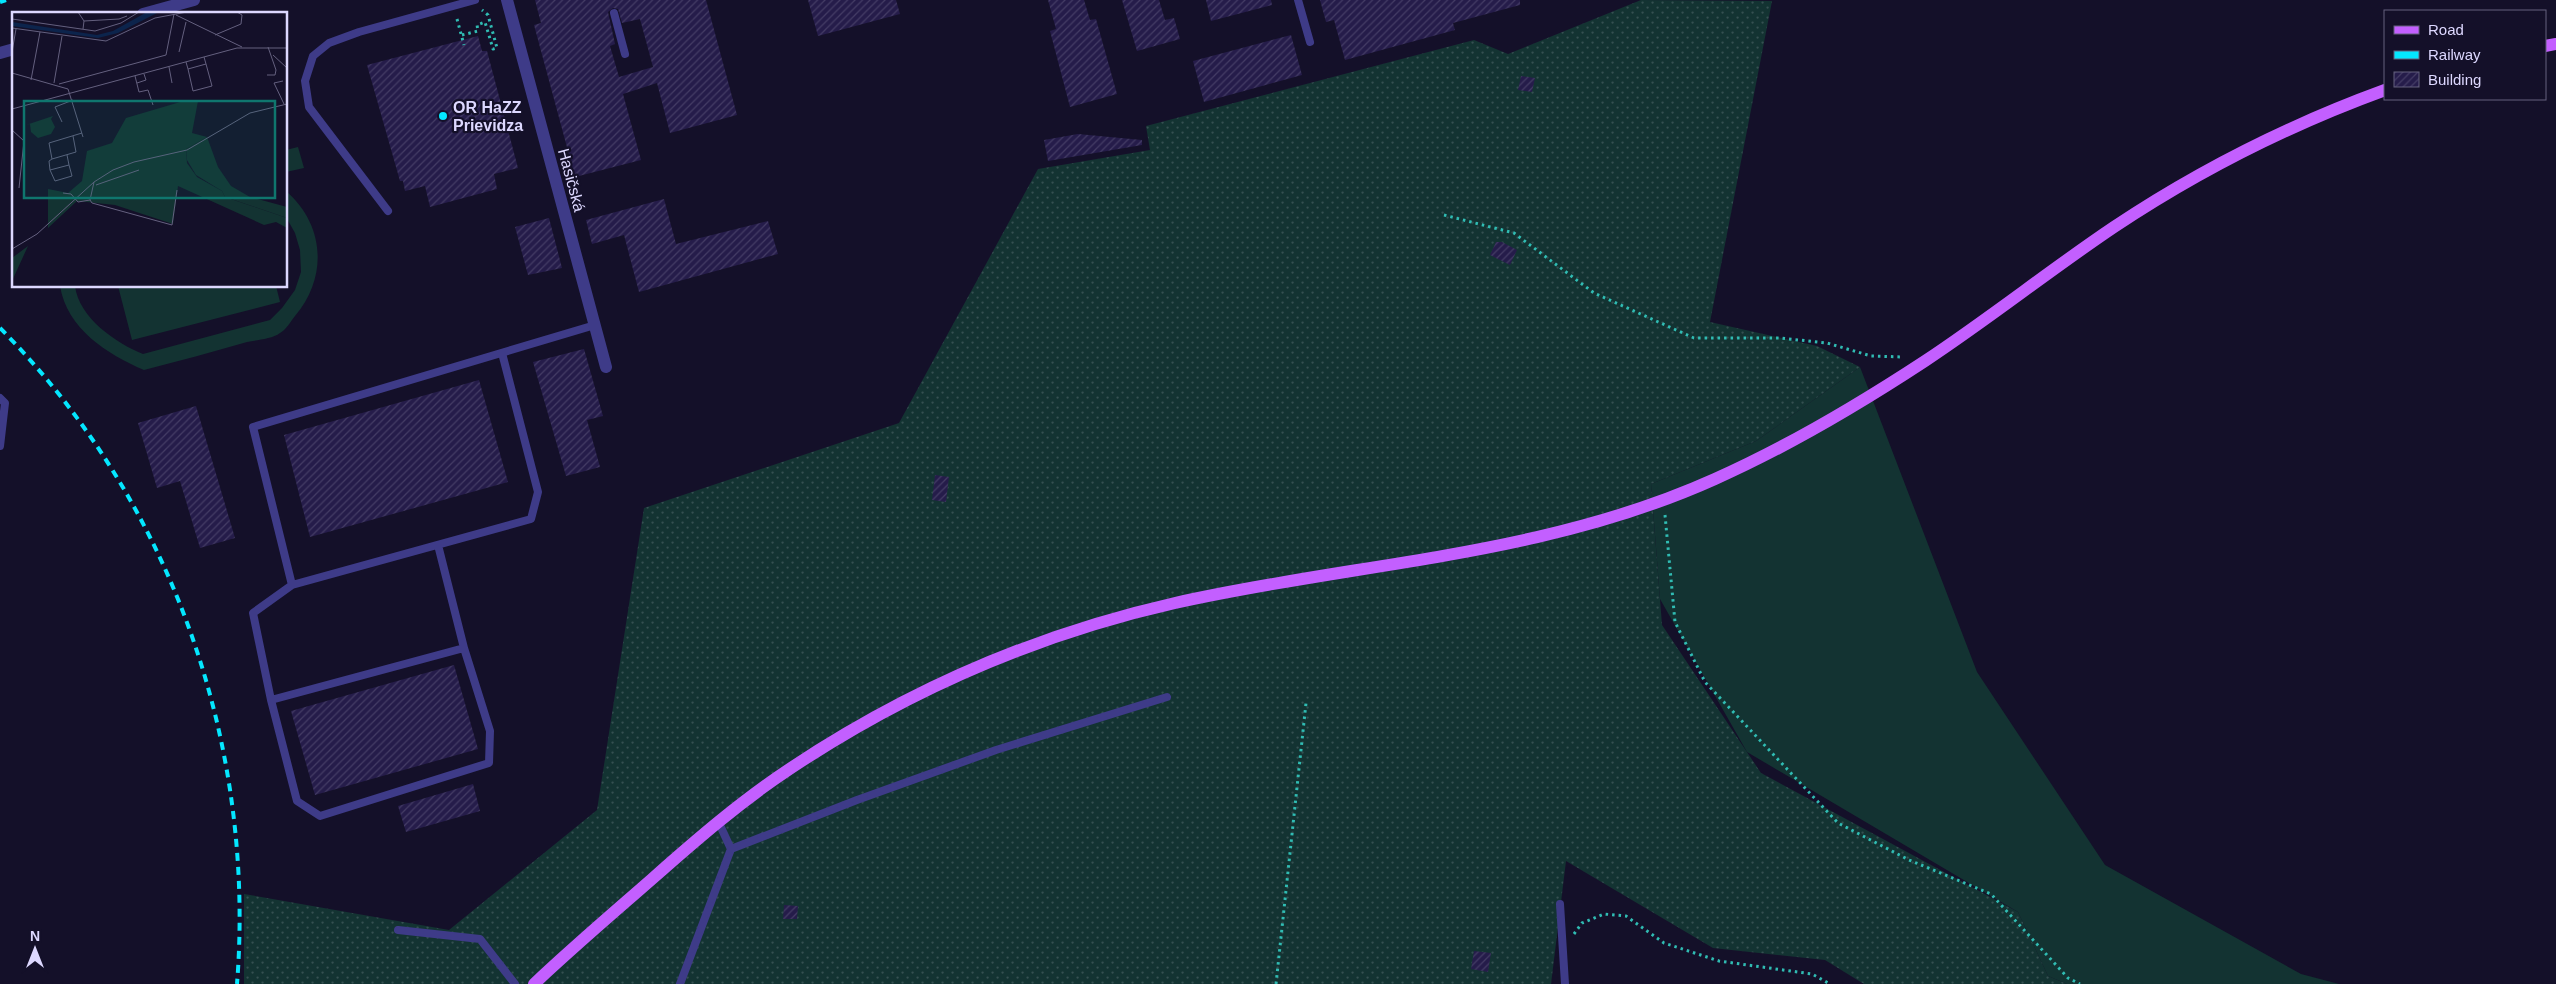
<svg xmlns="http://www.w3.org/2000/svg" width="2556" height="984" font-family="Arial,sans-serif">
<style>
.grass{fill:#133332}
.garden{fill:url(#garden-dots)}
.building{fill:url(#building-hatch);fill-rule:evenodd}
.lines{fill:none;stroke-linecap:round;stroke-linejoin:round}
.path{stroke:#30bcb3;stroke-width:3;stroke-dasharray:2.5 4;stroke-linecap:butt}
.lane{stroke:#3e3b88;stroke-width:8}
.street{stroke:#3e3b88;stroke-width:12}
.primary{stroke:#c35fff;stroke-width:12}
.rail{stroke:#04e7ff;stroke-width:4;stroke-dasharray:8 6;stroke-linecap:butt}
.poi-dot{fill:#04e7ff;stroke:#141029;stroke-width:2}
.labels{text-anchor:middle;stroke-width:4.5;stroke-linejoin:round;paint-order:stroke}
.poi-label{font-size:16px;font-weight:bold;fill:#ddd8ff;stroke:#141029;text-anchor:start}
.street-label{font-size:16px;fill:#ddd8ff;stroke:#141029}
.inset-road{fill:none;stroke:#64607f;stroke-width:1}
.view{fill:#0f766e;fill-opacity:0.15;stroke:#0f766e;stroke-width:2.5}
.inset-edge{fill:none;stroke:#ddd8ff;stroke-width:2.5}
</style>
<defs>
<pattern id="garden-dots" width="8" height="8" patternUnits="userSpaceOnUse" patternTransform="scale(1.25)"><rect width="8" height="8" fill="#133332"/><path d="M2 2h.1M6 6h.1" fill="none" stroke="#355051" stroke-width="1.8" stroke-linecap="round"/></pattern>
<pattern id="building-hatch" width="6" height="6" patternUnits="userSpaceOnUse" patternTransform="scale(1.25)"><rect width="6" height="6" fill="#251c4a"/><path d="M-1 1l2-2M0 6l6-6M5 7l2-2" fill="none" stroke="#443c65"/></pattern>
</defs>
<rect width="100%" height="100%" fill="#141029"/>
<!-- grass -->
<path class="grass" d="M298,147L304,168L286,172V150Z
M286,191C325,225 328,277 295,316C291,321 286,330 280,333C272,339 257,340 247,342C213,352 178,361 144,370C107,354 67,329 60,286H75C79,318 116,343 143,354L270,320L282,308L295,290L301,272L300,250L295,233L286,217Z
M118,286H276L280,302L132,340Z
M1860,367L1977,672L2105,865L2301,974L2339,984H2067L2048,976L2018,912L1747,752L1660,599L1651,484L1756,441Z"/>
<!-- garden -->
<path class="garden" d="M1641,0L1772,1L1710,322L1817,346L1860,367L1756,441L1651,484L1662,625L1761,773L2018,912L2048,976L2067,984H1864L1825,960L1713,948L1566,861L1551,984H244V894L449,930L597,810L644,508L899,423L1038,169L1150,150L1146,126L1474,40L1508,54Z"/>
<!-- building -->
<path class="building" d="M535,0H706L737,115L670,133L657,83L623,94L641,160L575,177L534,25L541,23ZM613,8L618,9L622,23L640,19L653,67L619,77L610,46L615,44L608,12Z
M808,0H896L900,14L818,36Z
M1048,0H1084L1090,20L1096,19L1117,94L1070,107L1050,31L1056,29Z
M1122,0H1159L1165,20L1174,18L1180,39L1137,51Z
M1206,0H1271L1272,5L1211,21Z
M1320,0H1520V5L1453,23L1455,30L1345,60L1334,20L1326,22Z
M1291,35L1302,75L1204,102L1193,61Z
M478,36L482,51H487L518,168L494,174L497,189L430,207L425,186L405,191L403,181H400L367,65Z
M1521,76L1535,78L1532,92L1518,90Z
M1078,134L1142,140V145L1048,161L1044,140Z
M664,199L676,244L768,221L778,254L639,292L624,235L592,244L586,220Z
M549,218L562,268L528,275L515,227Z
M1496,242H1502L1517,250L1510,265L1490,255Z
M584,349L603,416L587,420L600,467L566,476L533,362Z
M479,380L508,482L310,537L284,435Z
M196,406L235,538L200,548L180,481L157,488L138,423Z
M935,475L949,477L946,502L932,500Z
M454,665L478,749L315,795L291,711Z
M473,784L480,811L406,832L398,806Z
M784,905L798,906L797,919H783Z
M1474,951L1491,953L1488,972L1471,969Z"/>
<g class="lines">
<!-- path -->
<path class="path" d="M457,19L464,45
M462,35L478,31L477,25L485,22L493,49L497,48L488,15L482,10
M1444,215L1514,233L1594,293L1694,338H1780L1827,343L1871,356L1903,357
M1665,515L1675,622L1705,682L1838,823L1909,860L1991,894L2068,978L2080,984
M1574,934L1582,923L1604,914L1626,916L1664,943L1719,961L1812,974L1830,984
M1276,984L1306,703"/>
<!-- lane -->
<path class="lane" d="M1298,0L1310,42
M614,13L625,54
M388,211L309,107L305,81L313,56L329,43L359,32L475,0
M502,353L538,492L531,519L292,585L253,427L595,325
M0,398L5,403L0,446
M292,585L253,613L271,700L464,648L438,545
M271,700L297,801L320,816L489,763L490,731L464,648
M731,849L857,800L996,750L1167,697
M1560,904L1565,984
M398,930L480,939L515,984
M680,984L731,849L718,821"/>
<!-- street -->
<path class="street" d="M507,0L606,367
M143,14L194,0
M0,53L14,49"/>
<!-- primary -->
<path class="primary" d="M2545,46L2556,44
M534,984C572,948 612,914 652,879C696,840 741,801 791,768C907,691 1038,634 1175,603C1357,562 1542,557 1715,479C1789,446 1858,405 1925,361C1990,318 2050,270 2114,227C2198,171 2289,125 2385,90"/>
<!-- rail -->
<path class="rail" d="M0,2L6,0
M0,328C171,500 256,743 237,984"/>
</g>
<!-- markers -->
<circle class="poi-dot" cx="443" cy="116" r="5"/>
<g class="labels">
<!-- poi labels -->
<g class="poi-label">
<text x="453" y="113">OR HaZZ<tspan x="453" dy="18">Prievidza</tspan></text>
</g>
<!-- street labels -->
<g class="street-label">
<text transform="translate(572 180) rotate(75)" y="6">Hasičská</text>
</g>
</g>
<!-- overview -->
<g transform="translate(12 12)">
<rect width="275" height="275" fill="#141029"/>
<path d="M41,104L39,107L43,115L39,122L26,126L19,120L18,112L14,113ZM195,125L206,155L219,174L238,185L275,195V206L213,185L210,179L184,163L175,148L174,137Z" fill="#133332"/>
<path d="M175,88L186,89L180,121L195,125L174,137L175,151L185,165L210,179L213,185L275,206V216L264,210L252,213L166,174L161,212L103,193L65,189L36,216V177L56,181L70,169L75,139L100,131L114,106ZM16,234L0,269V246Z" fill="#133332"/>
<path d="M135,0H147L106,21L86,26L0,14V10L85,23L101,19Z" fill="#0c244c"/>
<path class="inset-road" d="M66,0L72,9L71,17M164,3L230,35M0,7L83,19L109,11L127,0M72,9L107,7L115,4M0,16L94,29L143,6L175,0M203,23L229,12L230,3L225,0M0,40L4,17M167,40L174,10M261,43L275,56M174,50L176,57L194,52L192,45M157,55L160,71M176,57L181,79L200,74L194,52M0,61L56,77L71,125M255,63H263L264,58L256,35M123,64L127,80L136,78L141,93M19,68L28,20M271,69L262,71L272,92M42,71L50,24M125,71L134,68L132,62M47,72L154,43L162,2M0,97L225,36H275M50,110L43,95L61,88M0,118L12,129L7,176M61,124L64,140L40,147L37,131L70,121M40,147L37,149L38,158L57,153L55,143M38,158L43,169L60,164L57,153M82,170L78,188L80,191L160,213L165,178M84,173L127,158M51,181L59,182L66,190L78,188M0,237L25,222L82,170L101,158L122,150L175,138L238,101L275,92"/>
<path class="view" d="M12,89H263V186H12Z"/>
<rect width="275" height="275" class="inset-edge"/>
</g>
<!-- legend -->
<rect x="2384" y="10" width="162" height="90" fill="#141029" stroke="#64607f"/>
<rect x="2394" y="26" width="25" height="8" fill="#c35fff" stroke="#64607f"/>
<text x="2428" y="35" font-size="15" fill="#ddd8ff">Road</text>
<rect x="2394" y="51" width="25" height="8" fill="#04e7ff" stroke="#64607f"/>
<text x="2428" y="60" font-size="15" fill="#ddd8ff">Railway</text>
<rect x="2394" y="72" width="25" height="15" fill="url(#building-hatch)" stroke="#64607f"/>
<text x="2428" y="85" font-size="15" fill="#ddd8ff">Building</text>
<!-- north arrow -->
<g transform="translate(35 949)" stroke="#141029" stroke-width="4" paint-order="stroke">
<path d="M0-4L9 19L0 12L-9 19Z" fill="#ddd8ff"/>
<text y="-8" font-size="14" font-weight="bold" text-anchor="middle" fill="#ddd8ff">N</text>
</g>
</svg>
